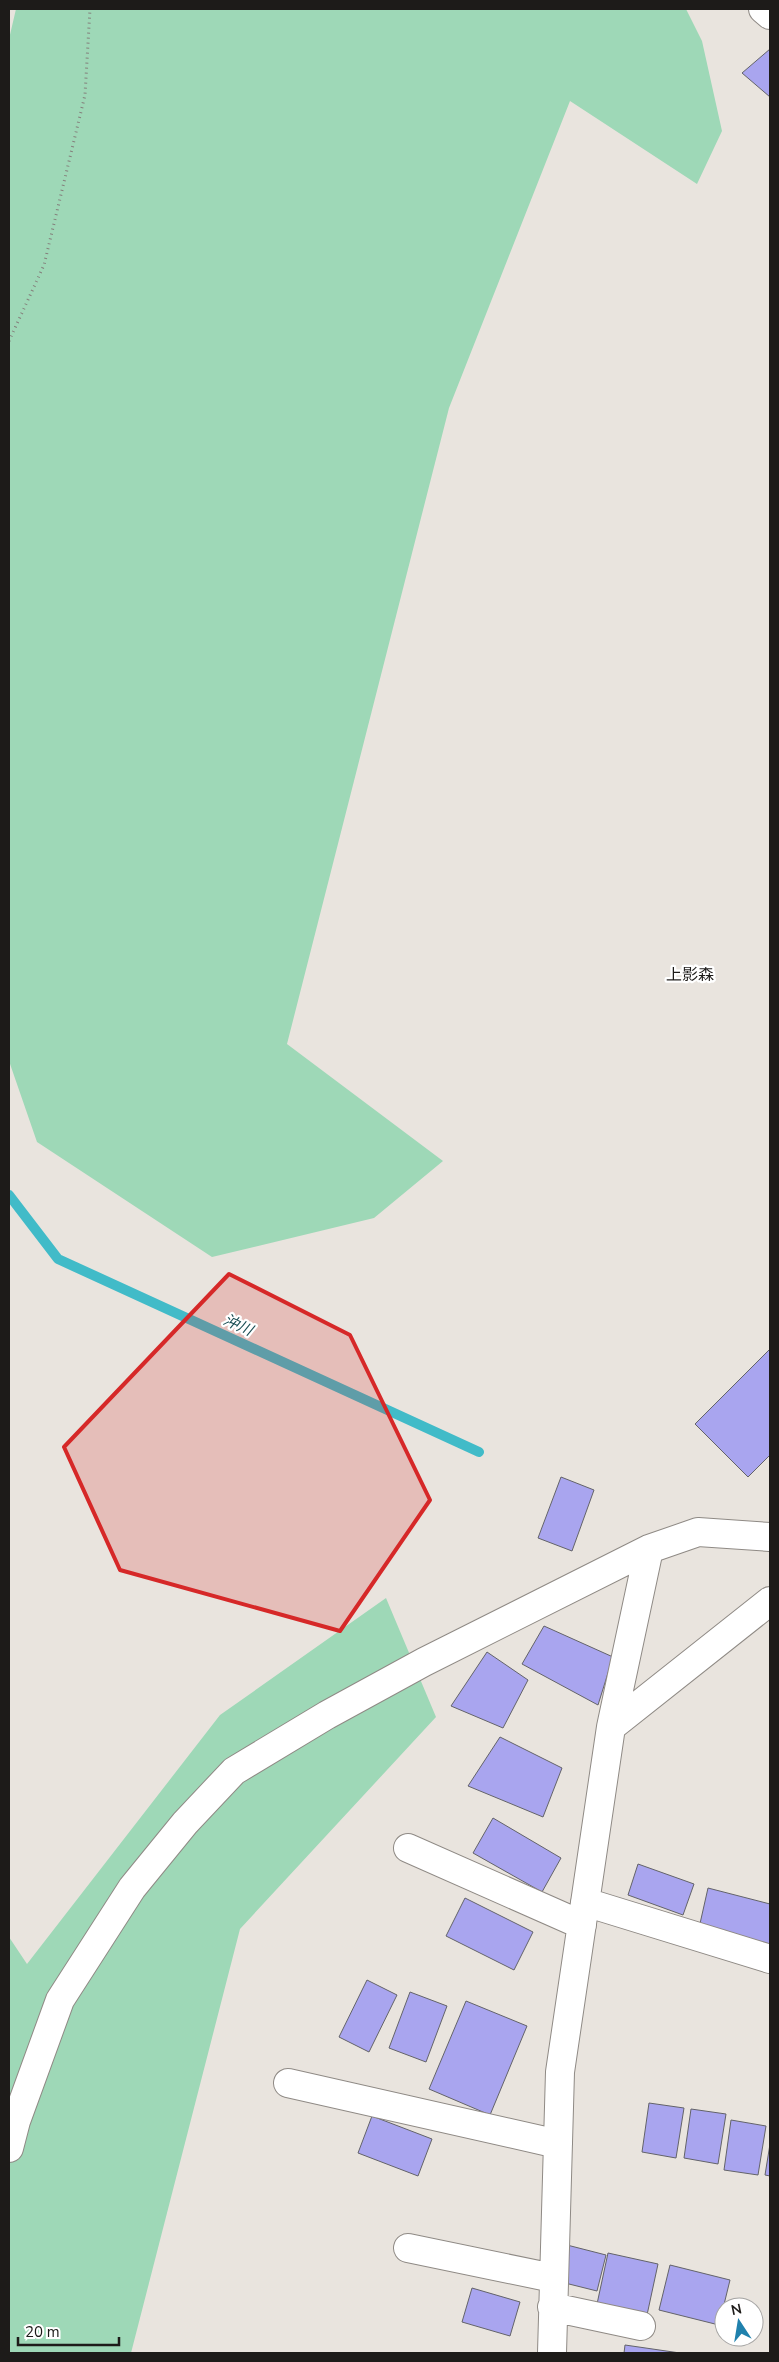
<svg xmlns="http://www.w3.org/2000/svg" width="779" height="2362" font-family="'Nunito Sans','Noto Sans JP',sans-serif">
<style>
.green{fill:#9ed8b7}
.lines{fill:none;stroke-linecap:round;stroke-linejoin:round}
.stream{stroke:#41bbc8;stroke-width:10}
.building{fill:#a9a5ef;stroke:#636369}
.minor-casing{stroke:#8f8a85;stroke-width:30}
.path{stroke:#84807c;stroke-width:3;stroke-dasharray:1 4;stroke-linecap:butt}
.minor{stroke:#fff;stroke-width:28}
.marked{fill:#d62828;fill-opacity:0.2;stroke:#d62828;stroke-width:4;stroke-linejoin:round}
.labels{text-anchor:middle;stroke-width:4.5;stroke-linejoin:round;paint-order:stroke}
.water-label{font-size:15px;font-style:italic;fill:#194d53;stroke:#fff}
.quarter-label{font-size:16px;fill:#1d1b19;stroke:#fff}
</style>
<rect width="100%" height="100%" fill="#e9e4de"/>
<!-- green -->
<path class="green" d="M16,9H686L702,41L722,131L697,184L570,101L449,408L287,1044L443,1161L374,1218L212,1257L37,1142L9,1061V39Z
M386,1598L436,1717L240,1929L131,2353H9V1937L27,1964L220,1715Z"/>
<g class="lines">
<!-- stream -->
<path class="stream" d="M9,1195L58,1259L479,1452"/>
</g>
<!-- building -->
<path class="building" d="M770,49V97L742,73Z
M770,1349V1455L748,1477L695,1424Z
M561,1477L594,1490L572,1551L538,1538Z
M544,1626L613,1657L598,1705L522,1664Z
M487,1652L528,1680L503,1728L451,1706Z
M500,1737L562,1768L543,1817L468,1786Z
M493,1818L561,1858L542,1892L473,1853Z
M638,1864L694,1884L683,1915L628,1895Z
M708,1888L770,1904V1944L699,1928Z
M465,1898L533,1932L514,1970L446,1936Z
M367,1980L397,1995L369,2052L339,2037Z
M410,1992L447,2006L426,2062L389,2048Z
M466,2001L527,2026L490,2115L429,2089Z
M649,2103L684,2108L676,2158L642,2152Z
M691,2109L726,2114L718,2164L684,2158Z
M372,2116L432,2139L418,2176L358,2153Z
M731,2120L766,2126L758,2175L724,2170Z
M770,2144V2176L765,2175Z
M567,2245L606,2255L597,2291L557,2281Z
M608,2253L658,2264L647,2315L597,2304Z
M670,2265L730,2280L719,2325L659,2310Z
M472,2288L520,2302L510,2336L462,2322Z
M625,2345L680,2353H624Z"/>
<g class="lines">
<!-- minor casing -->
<g class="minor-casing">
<path id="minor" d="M763,9L770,15
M611,1727L770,1601
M408,1848L582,1925
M585,1902L770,1959
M288,2083L558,2144
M9,2148L16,2121L60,2000L132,1888L185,1823L234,1771L327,1715L424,1662L649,1549L698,1532L770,1537
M408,2248L553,2278
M552,2307L641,2326
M552,2353L560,2072L611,1727L649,1549"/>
</g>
<!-- path -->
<path class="path" d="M9,341L44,265L85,95L90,9"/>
<!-- minor -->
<use href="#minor" class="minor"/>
</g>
<!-- marked area -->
<path class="marked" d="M229,1274L350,1335L430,1500L340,1631L120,1570L64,1447Z"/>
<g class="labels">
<!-- water labels -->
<g class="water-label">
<text transform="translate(238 1325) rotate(25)" y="5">沖川</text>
</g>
<!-- quarter labels -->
<g class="quarter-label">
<text x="690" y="980">上影森</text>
</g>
</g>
<!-- border -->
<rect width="779" height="2362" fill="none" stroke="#1d1b19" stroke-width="20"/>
<!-- north arrow -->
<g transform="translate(739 2322) rotate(348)"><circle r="24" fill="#ffffff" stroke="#a5a4a3"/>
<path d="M0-4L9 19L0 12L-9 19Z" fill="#2081ad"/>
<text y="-8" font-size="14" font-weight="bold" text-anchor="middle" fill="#1d1b19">N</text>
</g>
<!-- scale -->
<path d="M18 2337v8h101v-8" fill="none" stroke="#1d1b19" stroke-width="2.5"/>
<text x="25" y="2337" font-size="15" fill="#1d1b19" stroke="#ffffff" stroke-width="4" paint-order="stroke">20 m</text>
</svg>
